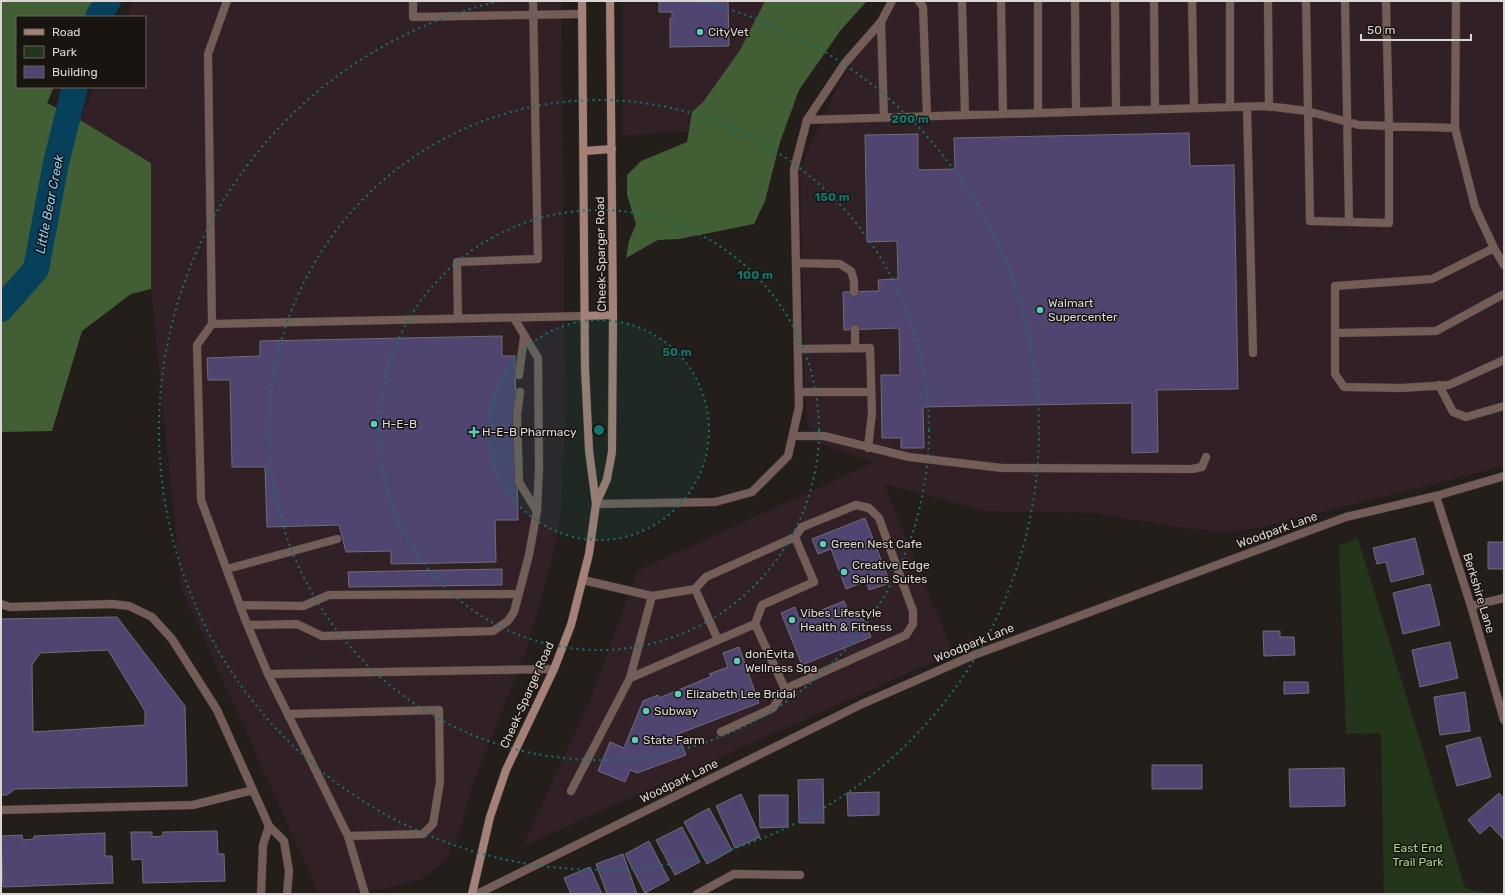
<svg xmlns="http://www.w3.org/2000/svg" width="1505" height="895" font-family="Rubik,sans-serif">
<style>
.commercial{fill:#322027}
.green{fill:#23361b}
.forest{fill:#425e35}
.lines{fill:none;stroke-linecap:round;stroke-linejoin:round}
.river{stroke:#07405b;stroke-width:26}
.building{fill:#4f4570;stroke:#6e6d74;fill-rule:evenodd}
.service-casing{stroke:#3d3834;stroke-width:9}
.minor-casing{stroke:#3d3834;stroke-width:9}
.tertiary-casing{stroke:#3d3834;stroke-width:9}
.secondary-casing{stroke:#3d3834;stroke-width:9}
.service{stroke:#745d57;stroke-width:8}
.minor{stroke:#745d57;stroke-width:8}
.tertiary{stroke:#745d57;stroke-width:8}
.secondary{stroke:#a58076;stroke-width:8}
.ring{fill:none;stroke:#0f766e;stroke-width:2;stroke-dasharray:2 4}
.poi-dot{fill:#5bcebb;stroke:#1a1411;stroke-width:1.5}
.labels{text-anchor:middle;stroke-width:3;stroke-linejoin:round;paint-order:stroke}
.poi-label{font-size:12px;fill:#dad6d4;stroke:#1a1411;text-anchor:start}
.street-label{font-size:12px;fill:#dad6d4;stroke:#1a1411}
.park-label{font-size:12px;fill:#a5d290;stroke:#1a1411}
.water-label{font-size:13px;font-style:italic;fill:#80cffd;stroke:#1a1411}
.centre{fill:#0f766e;stroke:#1a1411;stroke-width:2}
.ring-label{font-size:12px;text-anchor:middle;font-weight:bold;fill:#0f766e;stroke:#1a1411;stroke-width:3;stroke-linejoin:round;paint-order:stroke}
</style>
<rect width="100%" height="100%" fill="#231e1a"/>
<!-- commercial -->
<path class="commercial" d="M134,1H562L565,412L563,469L560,516L551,563L525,655L473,783L460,829L446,860L422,879L384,889L337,894H319L181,587L151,289V163L80,120L95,87H145V17H127Z
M623,1H765L740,50L703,102L692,112L688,132L623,135Z
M887,1H1504V466L1263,527L1222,533L1164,525L1096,513L986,511L884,484L953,653L523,846L592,696L637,571L875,462L818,443L806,421L800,168L836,89Z"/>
<!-- green -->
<path class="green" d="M1358,539L1465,888L1490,894H1384L1381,733L1346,734L1339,545Z"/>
<!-- forest -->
<path class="forest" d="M1,1H96L87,17H17V87H54L47,103L80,120L151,163V289L131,294L82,331L52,431L1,432Z
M765,1H867L840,31L799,90L780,142L765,201L754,224L679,239L658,240L626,258L629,241L636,224L627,195V175L641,161L687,142L692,112L703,102L740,50Z"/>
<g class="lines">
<!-- river -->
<path class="river" d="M98,17L108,1
M1,309L36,269L56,163L75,87"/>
</g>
<!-- building -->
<path class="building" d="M659,1H728L729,46L670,47V18H672V12H659Z
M1189,133L1190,166L1234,165L1238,389L1157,390L1158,452L1132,453V403L923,407L924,448H901V438H882L881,375H900L899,328L844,330L843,292L879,291L878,280L898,279L897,241L867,242L865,135L918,134V170L955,169L954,138Z
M502,336V356H515L518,520H495L496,562L391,564V551L346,552L339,525L267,527L265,467H232L230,380H208L207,358L260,356V341Z
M865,518L890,583L869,590L866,581L846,589L831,549L818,554L812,539Z
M1415,538L1424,574L1391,582L1386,562L1377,564L1373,548Z
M1488,542H1504V569H1488Z
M502,569V585L349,587L348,572Z
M1430,584L1440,625L1403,634L1393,593Z
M844,601L851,618L861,614L871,637L802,665L781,613L795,607L799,619Z
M117,617L185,706L187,786L15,789L7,795H1V619ZM108,650L145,711V725L33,732L32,665L40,653Z
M1263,631H1280V637H1294L1295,655L1264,656Z
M1450,642L1458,678L1420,687L1412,650Z
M739,647L759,703L678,734L686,755L637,773L630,770L625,782L598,771L610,742L624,748L643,701L658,695L659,698L712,676L709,674L728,667L723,653Z
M1284,682H1308L1309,693L1284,694Z
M1465,692L1470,731L1440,735L1434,697Z
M1480,737L1491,777L1457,786L1446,746Z
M1152,765H1202V789H1152Z
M1344,768L1345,806L1290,807L1289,769Z
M823,779L824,823H799L798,780Z
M879,792V815L848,816L847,793Z
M1499,793L1504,799V840L1490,825L1480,834L1468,820Z
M741,794L760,837L735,848L716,806Z
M759,795H788V827L760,828Z
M709,808L732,850L707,864L684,822Z
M682,827L700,862L675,875L656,840Z
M217,831L218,854H224L225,881L143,883L142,859L132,860L131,832H152V837L163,836V832Z
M105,833V856H112L113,883L3,887L1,836L22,835L23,840L34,839V836Z
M649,841L669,880L645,893L625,854Z
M623,854L637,894H607L596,864Z
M590,867L602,894H571L564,878Z"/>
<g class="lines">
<!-- service casing -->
<g class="service-casing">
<path id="service" d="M227,1L208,54L212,324L585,316
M413,1V17L582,14
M919,1L923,7L927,116
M962,1L965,115
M1001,1L1003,114
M1075,1L1076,112
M1115,1L1116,111
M1154,1L1155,110
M1192,1L1194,108
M1230,1V107
M1268,1L1269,107
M1306,1L1310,221L1349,222L1345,1
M1456,1L1455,128L1475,207L1494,248L1504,265
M881,22L884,118
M1247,107L1253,353
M1038,113V1
M807,120L1267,106L1307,111L1359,125L1455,128
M1349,222L1389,223V126L1386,1
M1494,248L1432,279L1335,286V374L1344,387L1401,388L1449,385L1504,360
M796,263L840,264L851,271L854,281V292
M458,319L457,262L538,259L533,1
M212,324L197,345L201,500L245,619L268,674L348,836L365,894
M855,329V348
M1335,333L1436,331L1504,294
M798,349L870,348L872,413L868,448
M519,375L524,337
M1439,385L1453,412L1466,417L1504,406
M520,392L517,415L519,482L536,510
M799,392H871
M793,436H824L909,457L1002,468L1192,469L1202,467L1206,457
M596,504L715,502L752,492L788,456L799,407L794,170L807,120L845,63L881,22L892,1
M227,569L337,539
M583,580L652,596L695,589L706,577L795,537L802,527L856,505L869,508L879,518L913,611V624L906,635L785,689L755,624L630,678L652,596
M695,589L718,640
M1,604L10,607L112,604L129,606L152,617L172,639L217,710L269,826L284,841L289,871L287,894
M240,605L303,606L329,595L519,594
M755,624L762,605L814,582L795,537
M248,625L297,624L322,636L493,631L508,621L514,612L529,555L537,511L539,468L538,358L514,318
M268,674L554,669
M288,714L439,710L440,782L433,824L423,834L348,836
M721,732L773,708L785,689
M571,791L630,678
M1,810L193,805L253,790
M261,894L263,845L269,826"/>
</g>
<!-- minor casing -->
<g class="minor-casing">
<path id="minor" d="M1436,496L1471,606L1504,720
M1471,606L1504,598
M697,894L734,874L800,875"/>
</g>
<!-- tertiary casing -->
<g class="tertiary-casing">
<path id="tertiary" d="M477,894L862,704L974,655L1346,517L1436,496L1504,476"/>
</g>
<!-- secondary casing -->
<g class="secondary-casing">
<path id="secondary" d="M582,1L585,368L589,450L596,504
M584,151L612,149
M585,316L613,315
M472,894L490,817L506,770L554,669L571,625L589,554L596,504L607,479L612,452L613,315L610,1"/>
</g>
<!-- service -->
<use href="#service" class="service"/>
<!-- minor -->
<use href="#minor" class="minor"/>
<!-- tertiary -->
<use href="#tertiary" class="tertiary"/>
<!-- secondary -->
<use href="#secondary" class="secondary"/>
</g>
<!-- distance rings -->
<circle cx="599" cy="430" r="110" fill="#0f766e" fill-opacity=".12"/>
<g class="ring">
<circle cx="599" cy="430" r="110"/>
<circle cx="599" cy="430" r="220"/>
<circle cx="599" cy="430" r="330"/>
<path d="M698 1A440 440 0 1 1 500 1"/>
</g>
<!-- markers -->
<g class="poi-dot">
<circle cx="700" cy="32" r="4"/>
<circle cx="1040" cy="310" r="4"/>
<circle cx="374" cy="424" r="4"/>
<path d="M472 426h4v4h4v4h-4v4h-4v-4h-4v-4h4z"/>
<circle cx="823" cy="544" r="4"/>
<circle cx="844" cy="572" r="4"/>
<circle cx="792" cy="620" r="4"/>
<circle cx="737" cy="661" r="4"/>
<circle cx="678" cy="694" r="4"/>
<circle cx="646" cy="711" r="4"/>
<circle cx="635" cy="740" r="4"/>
</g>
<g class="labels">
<!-- poi labels -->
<g class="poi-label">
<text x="708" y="36">CityVet</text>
<text x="1048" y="307">Walmart<tspan x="1048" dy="14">Supercenter</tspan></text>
<text x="382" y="428">H-E-B</text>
<text x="482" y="436">H-E-B Pharmacy</text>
<text x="831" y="548">Green Nest Cafe</text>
<text x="852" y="569">Creative Edge<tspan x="852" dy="14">Salons Suites</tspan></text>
<text x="800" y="617">Vibes Lifestyle<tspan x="800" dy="14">Health &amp; Fitness</tspan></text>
<text x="745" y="658">donEvita<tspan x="745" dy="14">Wellness Spa</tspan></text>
<text x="686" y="698">Elizabeth Lee Bridal</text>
<text x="654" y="715">Subway</text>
<text x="643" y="744">State Farm</text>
</g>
<!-- street labels -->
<g class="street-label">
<text transform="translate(601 254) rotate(-91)" y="4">Cheek-Sparger Road</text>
<text transform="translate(1277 530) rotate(-20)" y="4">Woodpark Lane</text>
<text transform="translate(1479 593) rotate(73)" y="4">Berkshire Lane</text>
<text transform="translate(974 643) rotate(-22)" y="4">Woodpark Lane</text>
<text transform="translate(527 695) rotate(-66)" y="4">Cheek-Sparger Road</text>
<text transform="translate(679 781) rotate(-26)" y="4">Woodpark Lane</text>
</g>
<!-- park labels -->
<g class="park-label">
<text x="1418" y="852">East End<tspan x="1418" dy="14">Trail Park</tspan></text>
</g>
<!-- water labels -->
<g class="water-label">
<text transform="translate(49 204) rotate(-79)" y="5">Little Bear Creek</text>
</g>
</g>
<circle cx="599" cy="430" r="6" class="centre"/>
<g class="ring-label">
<text x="910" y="123">200 m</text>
<text x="832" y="201">150 m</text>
<text x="755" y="279">100 m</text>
<text x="677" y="356">50 m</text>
</g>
<!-- border -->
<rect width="1505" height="895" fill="none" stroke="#dad6d4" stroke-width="4"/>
<!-- legend -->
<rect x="16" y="16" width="130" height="72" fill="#1a1411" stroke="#67625f"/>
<rect x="24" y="29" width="20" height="6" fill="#a58076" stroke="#67625f"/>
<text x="52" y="36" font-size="12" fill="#dad6d4">Road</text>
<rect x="24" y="46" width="20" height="12" fill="#23361b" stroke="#67625f"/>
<text x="52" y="56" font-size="12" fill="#dad6d4">Park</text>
<rect x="24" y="66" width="20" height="12" fill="#4f4570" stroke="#67625f"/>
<text x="52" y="76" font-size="12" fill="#dad6d4">Building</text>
<!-- scale -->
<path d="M1361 34v6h110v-6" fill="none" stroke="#dad6d4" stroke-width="2"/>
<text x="1367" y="34" font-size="12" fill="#dad6d4" stroke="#1a1411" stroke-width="3" paint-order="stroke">50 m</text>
</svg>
